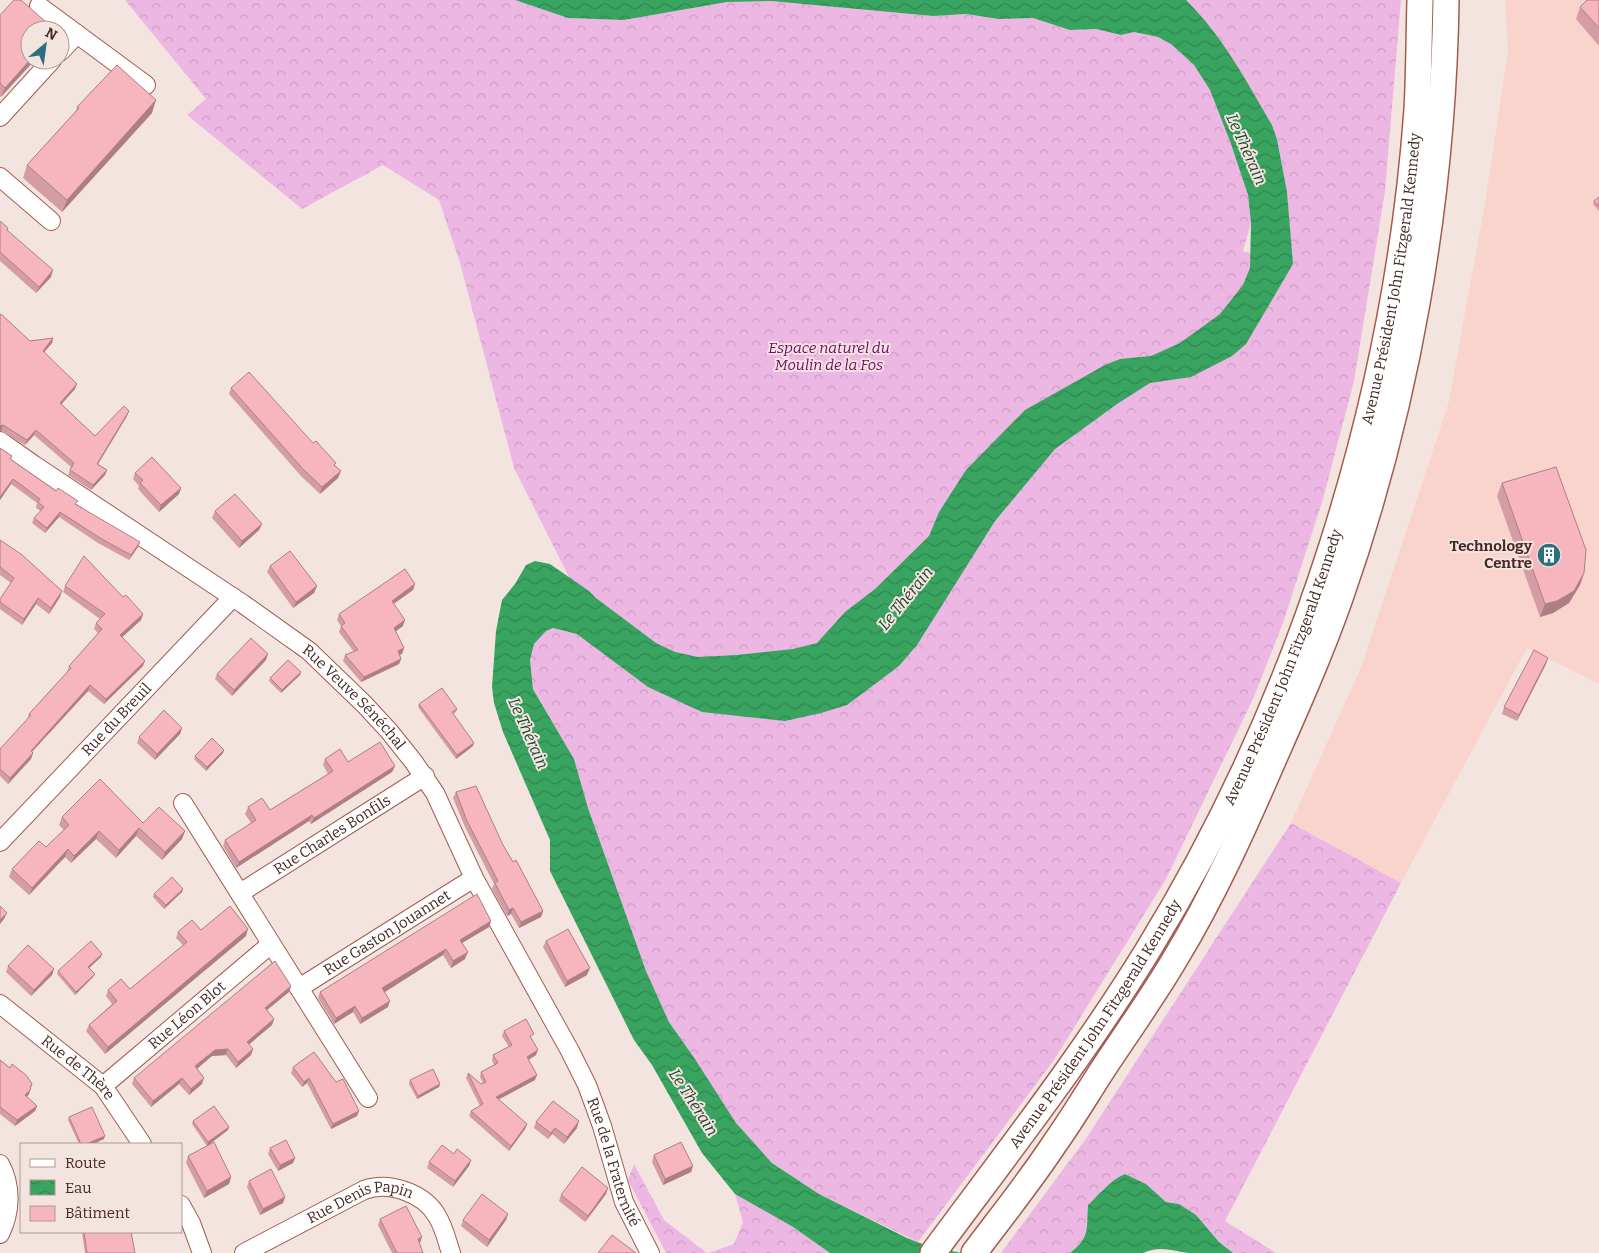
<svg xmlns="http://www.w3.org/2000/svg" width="1599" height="1253" font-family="Bitter,serif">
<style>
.built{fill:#f8d4cc}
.forest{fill:url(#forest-crowns)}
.water{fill:url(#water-waves)}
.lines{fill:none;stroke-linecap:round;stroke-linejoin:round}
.minor-casing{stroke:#a25c4e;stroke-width:20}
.secondary-casing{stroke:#a25c4e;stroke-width:28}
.minor{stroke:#fff;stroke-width:18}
.secondary{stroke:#fff;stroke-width:25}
.wall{fill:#d49da3}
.shaded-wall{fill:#ad7f84}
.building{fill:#f7b6bd;stroke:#ad7f84}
.labels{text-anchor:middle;stroke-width:4;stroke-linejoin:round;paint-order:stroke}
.street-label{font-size:15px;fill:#482923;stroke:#f4e4e0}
.park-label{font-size:15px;font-style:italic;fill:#76086d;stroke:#f4e4e0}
.poi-label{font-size:15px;font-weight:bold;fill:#482923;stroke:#f4e4e0;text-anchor:end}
.water-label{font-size:16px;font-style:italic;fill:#1b4529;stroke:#f4e4e0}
</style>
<defs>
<pattern id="forest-crowns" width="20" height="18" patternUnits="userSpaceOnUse" patternTransform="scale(1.25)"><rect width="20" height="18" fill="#edb7e4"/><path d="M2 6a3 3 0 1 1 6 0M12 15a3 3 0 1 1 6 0" fill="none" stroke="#cd9dc3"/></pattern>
<pattern id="water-waves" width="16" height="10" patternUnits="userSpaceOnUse" patternTransform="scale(1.25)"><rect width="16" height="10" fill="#38a460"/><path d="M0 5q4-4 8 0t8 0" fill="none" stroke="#31864f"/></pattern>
</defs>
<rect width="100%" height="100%" fill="#f4e4e0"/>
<!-- built -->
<path class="built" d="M1505,0H1599V684L1527,648L1401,883L1291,823L1362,665L1449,401L1486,197L1508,51Z"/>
<!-- forest -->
<path class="forest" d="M125,0H515L568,18L624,20L727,2L771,1L933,16L966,14L999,19L1033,18L1070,30L1096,29L1121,35L1134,32L1158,37L1171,44L1194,65L1210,90L1231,144L1248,195L1251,223L1243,251L1292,264L1287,192L1277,139L1272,125C1247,82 1222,35 1186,0H1401L1385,191L1354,381L1323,499L1283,623L1253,699L1166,879L1054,1060L918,1242L819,1194L772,1163L736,1123L695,1059L669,1022L646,971L588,808L574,759L533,688L530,660L534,644L546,631L553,628L577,634L569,577L514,468L460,263L439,200L383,165L302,209L187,115L206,99Z
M1291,823L1401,883L1225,1221L1276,1253H1233L1219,1242L1204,1224L1179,1204L1166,1202L1146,1184L1125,1174C1110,1180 1100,1194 1088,1205L1086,1235L1081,1244L1070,1253H1001L1085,1140Z
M634,1164L664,1220L707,1253H666L628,1180Z
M735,1194L793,1227L830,1253H708L734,1244L743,1222Z"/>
<!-- water -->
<path class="water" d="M515,0H1186C1222,35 1247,82 1272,125L1277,139L1287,192L1293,264L1246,344L1232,356L1191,377L1150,383L1117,404L1055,449L995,521L917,645L899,666L847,705L821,713L785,721L702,712L648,687L577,634L553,628L546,631L534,644L530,660L533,689L574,759L588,808L646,971L669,1022L695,1059L736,1123L772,1163L819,1194L907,1238L930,1247L962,1253H830L793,1227L735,1194L702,1153L652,1065L634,1040L550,871V840L503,732L494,703L492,687L496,631L502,600L515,584L526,565L535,561L550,564L589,591L596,598L656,643L675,652L698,657L737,655L793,649L817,643L845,612L875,589L929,536L939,512L966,470L1025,410L1105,365L1120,359L1151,356L1180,343L1220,314L1243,285L1250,268L1251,223L1248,195L1231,144L1210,90L1194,65L1171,44L1158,37L1134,32L1121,35L1096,29L1070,30L1033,18L999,19L966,14L933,16L771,1L727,2L624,20L568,18Z
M1125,1174L1146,1184L1166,1202L1179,1204L1196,1215L1219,1242L1233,1253C1219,1253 1203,1253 1189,1253C1173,1251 1159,1245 1143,1253H1070C1091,1237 1086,1229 1088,1205C1100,1194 1110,1180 1125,1174Z"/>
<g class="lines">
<!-- minor casing -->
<g class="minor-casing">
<g id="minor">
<path d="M39,6L146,85"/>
<path d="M60,52L77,34"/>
<path d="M0,117L52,60"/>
<path d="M0,177L51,221"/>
<path id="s1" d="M0,441L34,465L243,604L309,651L364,704L389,731L413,761L435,793L474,878L570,1051L587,1085L602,1126L624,1202L650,1253"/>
<path d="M183,803L368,1098"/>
<path id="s2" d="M0,842L233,597"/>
<path id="s3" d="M240,893L425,776"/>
<path id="s4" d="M299,988L474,878"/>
<path id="s5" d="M0,1004L103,1086L142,1144"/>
<path id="s6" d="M103,1086L271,944"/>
<path d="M0,1164C12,1186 11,1212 0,1234"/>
<path d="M181,1205L191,1223L202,1253"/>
<path id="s7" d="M244,1253L364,1190C389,1181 424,1193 437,1216C444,1227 447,1241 451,1253"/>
</g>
</g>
<!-- secondary casing -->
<g class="secondary-casing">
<g id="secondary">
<path id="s8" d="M933,1253C1007,1153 1083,1056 1148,950C1301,701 1396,401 1417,110C1419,74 1419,37 1420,0"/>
<path d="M974,1253C1001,1217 1030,1181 1055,1143C1075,1115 1092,1085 1111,1057C1133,1024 1155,993 1175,959C1214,895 1245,825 1275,756C1298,704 1321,652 1340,598C1407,408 1443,201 1446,0"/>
</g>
</g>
<!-- minor -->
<use href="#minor" class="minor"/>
<!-- secondary -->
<use href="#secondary" class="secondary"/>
</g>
<!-- wall -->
<path class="wall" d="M1599,0V46L1576,19L1580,7Z
M0,15L55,30L1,97L0,96Z
M77,107L152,113L62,212L23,178L27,165L76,111Z
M1599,197V211L1593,204L1594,201Z
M0,221L7,230L51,277L36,293L0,261Z
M0,315L30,341L53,338L52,343L44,352L75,389L61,404L95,436L129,411L127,416L98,464L107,470L105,475L91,490L68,475L71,467L34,435L25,445L1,431H0Z
M231,388L313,443L341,471L338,478L320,494L301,476L229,394Z
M0,448L12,456L11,459L138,547L129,560L98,543L59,517L45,533L32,523L34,518L41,511L36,508L37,503L11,484L0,500Z
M135,473L181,488L179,494L159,512L138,489L139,486L133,479Z
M1502,483L1584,573L1580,585L1569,603L1553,613L1540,617L1497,496Z
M215,511L262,524L259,530L239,548L212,518Z
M0,540L60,597L49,614L36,604L22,625L0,609V599L11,583L0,575Z
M270,566L317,586L314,593L293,608L267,572Z
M415,584L413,590L394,604L403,626L396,631L404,648L402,654L400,655L401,659L399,664L361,682L343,661L345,655L354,652L339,632L341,626L337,620L339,614Z
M65,586L123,597L143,614L141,620L122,637L143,666L104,704L88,691L32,752L33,753L31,759L8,784L0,776V749L27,720L29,714L67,672L69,666L98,633L94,629L96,623L100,619L63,592Z
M266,660L232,696L215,679L217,674Z
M1546,664L1517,721L1502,714L1504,707Z
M301,672L300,675L281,693L269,681L270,678Z
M419,704L457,709L456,712L453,714L473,746L456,759L418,707Z
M182,728L180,734L155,760L137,743L139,737Z
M224,750L223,753L206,771L194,759L195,756Z
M325,759L395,766L392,772L311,824L309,821L236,868L223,846L225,840L251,823L245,814L248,807L270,810L328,774L323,765Z
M456,792L503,845L543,911L541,917L519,928L511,914L507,916L492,889L494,884L465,827L453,798Z
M62,817L143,823L182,839L162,860L136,836L116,858L96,839L71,863L65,857L29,895L9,877L12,869L46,847L64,830L59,825Z
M182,892L164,909L153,897L154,894Z
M491,921L489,927L462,943L465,959L451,968L443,955L385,992L388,1007L360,1024L353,1012L334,1024L318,998L320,992Z
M201,930L246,936L105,1054L86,1031L89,1025L112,1004L106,996L108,990L130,989L183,945L176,938L178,932Z
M546,941L587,975L565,987L543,947Z
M101,957L89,968L93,977L75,995L57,974L58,971Z
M8,966L54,969L52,975L31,996L6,972Z
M291,986L289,992L267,1010L274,1019L272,1025L249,1044L253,1049L251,1055L236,1068L226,1055L212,1056L197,1069L202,1084L189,1095L179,1084L151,1107L132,1084L134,1078Z
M504,1031L532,1039L536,1055L529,1060L535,1080L498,1099L527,1124L525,1129L509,1151L469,1116L471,1111L480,1106L466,1078L468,1073L481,1084L483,1083L480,1077L481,1072L494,1065L492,1060L493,1055L509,1047L502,1036Z
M0,1060L32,1084L29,1094L27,1097L37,1106L35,1111L15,1126L0,1114Z
M293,1067L336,1082L359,1111L357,1116L331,1129L307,1083L302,1087L291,1073Z
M410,1080L440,1084L439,1087L417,1099L409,1084Z
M69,1117L104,1139L93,1144H79L68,1120Z
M193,1121L229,1127L228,1130L207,1146L192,1124Z
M536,1122L577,1128L564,1144L552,1134L548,1139L534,1128Z
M270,1148L295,1158L293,1163L278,1171L268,1154Z
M454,1154L471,1160L469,1166L453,1187L427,1168L429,1162Z
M654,1155L693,1166L691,1172L663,1185L652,1162Z
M188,1156L231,1177L229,1184L204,1198L186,1163Z
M249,1181L285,1197L283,1203L260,1215L247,1187Z
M606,1194L585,1222L559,1201L561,1195Z
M508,1214L506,1220L487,1247L461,1226L463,1220Z
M380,1219L422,1237L419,1243L423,1253H392L378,1225Z
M82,1232H131L135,1253H85Z"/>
<!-- shaded-wall -->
<path class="shaded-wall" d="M30,60H35L1,97L5,88Z
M156,100L152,113L62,212L67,200Z
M53,270L51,277L36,293L39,287Z
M53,338L52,343L41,356L43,351Z
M77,384L75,389L58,408L60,403Z
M129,411L127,416L95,469L97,464Z
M3,425L1,431H0V426Z
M36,430L34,435L25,445L27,440Z
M107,470L105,475L91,490L93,485Z
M341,471L338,478L320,494L322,487Z
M13,479L11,484L0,500V497Z
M181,488L179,494L159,512L161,505Z
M60,512L59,517L45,533L47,528Z
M262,524L259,530L239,548L242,541Z
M140,542L138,547L129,560L131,555Z
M1584,573L1580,585L1569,603L1553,613L1540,617L1545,604Z
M415,584L413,590L390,606L392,601Z
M317,586L314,593L293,608L296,602Z
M62,591L60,597L49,614L51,608Z
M38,598L36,604L22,625L24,619Z
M143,614L141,620L118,641L120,635Z
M405,620L403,626L392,634L394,628Z
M404,648L402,654L396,656L398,651Z
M268,654L266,660L232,696L234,690Z
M1548,658L1546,664L1517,721L1519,715Z
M401,659L399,664L361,682L364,677Z
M145,661L143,666L104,704L106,699Z
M301,672L300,675L281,693L282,690Z
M90,685L88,691L28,756L31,751Z
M182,728L180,734L155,760L157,754Z
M474,743L473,746L456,759L457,755Z
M224,750L223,753L206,771L207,767Z
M33,753L31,759L8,784L10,778Z
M395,766L392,772L311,824L314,818Z
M312,815L309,821L236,868L239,862Z
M139,828L136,836L116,858L119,850Z
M99,831L96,839L71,863L74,856Z
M185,831L182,839L162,860L165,852Z
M68,849L65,857L29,895L32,888Z
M183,889L182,892L164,909L166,905Z
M513,908L511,914L507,916L509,910Z
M543,911L541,917L519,928L521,922Z
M7,913L4,919L0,924V920Z
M491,921L489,927L457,946L460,940Z
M248,929L246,936L105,1054L108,1047Z
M446,949L443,955L380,995L382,988Z
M468,952L465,959L451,968L453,961Z
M102,954L101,957L87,970L88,967Z
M590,968L587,975L565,987L567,981Z
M54,969L52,975L31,996L34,990Z
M95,974L93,977L75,995L76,992Z
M291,986L289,992L262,1014L265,1008Z
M390,1001L388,1007L360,1024L362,1018Z
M355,1006L353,1012L334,1024L336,1018Z
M274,1019L272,1025L245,1048L247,1042Z
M228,1049L226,1055L212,1056L193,1072L195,1066L215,1050Z
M253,1049L251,1055L236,1068L238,1062Z
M538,1050L536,1055L525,1061L527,1057Z
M537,1075L535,1080L494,1102L496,1097Z
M182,1078L179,1084L151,1107L153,1101Z
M204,1078L202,1084L189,1095L191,1089Z
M309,1078L307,1083L302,1087L304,1082Z
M32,1084L29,1094L23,1101L25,1095Z
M440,1084L439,1087L417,1099L418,1096Z
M37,1106L35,1111L15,1126L17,1120Z
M359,1111L357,1116L331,1129L333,1124Z
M579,1121L577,1128L564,1144L567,1137Z
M527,1124L525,1129L509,1151L511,1146Z
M229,1127L228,1130L207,1146L208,1142Z
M555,1128L552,1134L548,1139L551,1133Z
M105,1136L104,1139L93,1144H86Z
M295,1158L293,1163L278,1171L280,1165Z
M471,1160L469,1166L453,1187L455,1181Z
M693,1166L691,1172L663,1185L665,1179Z
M231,1177L229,1184L204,1198L207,1191Z
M608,1188L606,1194L585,1222L588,1216Z
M285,1197L283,1203L260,1215L263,1209Z
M508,1214L506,1220L487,1247L489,1240Z
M422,1237L420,1243L416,1245L418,1239Z"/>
<!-- building -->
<path class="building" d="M14,0H21L55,30H30V60L5,88L0,83V15Z
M1587,0H1599V28L1580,7Z
M117,65L156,100L67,200L27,165L79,108L77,107Z
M1599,197V206L1594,201Z
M0,221L8,228L7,230L53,270L39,287L0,252Z
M1,314L30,341L53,338L43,351L77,384L60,403L95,436L124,406L129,411L97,464L107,470L93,485L70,470L74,463L36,430L27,440L3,425L0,426V315Z
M249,372L313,443L316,441L336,463L334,465L341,471L322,487L303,469L231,388Z
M0,448L12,456L10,459L56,491L58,488L78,501L75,504L140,542L131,555L100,538L60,512L47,528L34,518L44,507L38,502L40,499L13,479L0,497Z
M152,457L181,488L161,505L140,483L143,480L135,473Z
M1556,467L1586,550L1584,573L1574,591L1557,601L1545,604L1502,483Z
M235,494L262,524L242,541L215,511Z
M0,540L21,554L62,591L51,608L38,598L24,619L0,602V599L14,578L0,567Z
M290,551L317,586L296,602L270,566Z
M84,556L123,597L126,595L143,614L120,635L145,661L106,699L90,685L31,751L33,753L10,778L0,769V749L31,715L29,714L71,668L69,666L102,629L96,623L105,614L65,586Z
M405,569L415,584L392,601L405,620L394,628L404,648L398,651L401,659L364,677L345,655L358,650L341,626L345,623L339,614Z
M251,638L268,654L234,690L217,674Z
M1534,650L1548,658L1519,715L1504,707Z
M288,660L301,672L282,690L270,678Z
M442,688L457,709L452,712L474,743L457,755L419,704Z
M164,710L182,728L157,754L139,737Z
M212,738L224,750L207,767L195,756Z
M380,742L395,766L314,818L312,815L239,862L225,840L256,820L248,807L262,798L270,810L333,771L325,759L340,749L348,762Z
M100,779L143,823L159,807L185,831L165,852L139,828L119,850L99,831L74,856L68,849L32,888L12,869L39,841L46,847L69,825L62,817Z
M476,786L503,845L513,862L516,860L543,911L521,922L513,908L509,910L495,883L498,881L467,821L456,792Z
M172,877L183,889L166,905L154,894Z
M477,894L491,921L460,940L468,952L453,961L446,949L382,988L390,1001L362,1018L355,1006L336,1018L320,992Z
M0,906L7,913L0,920Z
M230,906L248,929L108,1047L89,1025L117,1001L108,990L121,979L130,989L187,942L178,932L186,925L192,920L201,930Z
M568,929L590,968L567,981L546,941Z
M91,941L102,954L88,967L95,974L76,992L58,971Z
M28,945L54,969L34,990L8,966Z
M275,961L291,986L265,1008L274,1019L247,1042L253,1049L238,1062L228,1049L215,1050L195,1066L204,1078L191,1089L182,1078L153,1101L134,1078Z
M526,1019L534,1034L530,1036L538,1050L527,1057L537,1075L496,1097L527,1124L511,1146L471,1111L483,1104L468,1073L481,1084L486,1082L481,1072L498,1063L493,1055L512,1045L504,1031Z
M314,1052L336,1082L343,1079L359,1111L333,1124L309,1078L304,1082L293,1067Z
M0,1060L10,1068L12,1064L26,1075L32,1084L30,1088L31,1089L25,1095L37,1106L17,1120L0,1107Z
M433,1069L440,1084L418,1096L410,1080Z
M553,1101L579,1121L567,1137L555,1128L551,1133L536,1122Z
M214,1106L229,1127L208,1142L193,1121Z
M92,1107L105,1136L86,1144H81L69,1117Z
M286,1140L295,1158L280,1165L270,1148Z
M214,1142L231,1177L207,1191L188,1156Z
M681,1142L693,1166L665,1179L654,1155Z
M442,1145L454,1154L457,1149L471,1160L455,1181L429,1162Z
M582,1167L608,1188L588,1216L561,1195Z
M271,1169L285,1197L263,1209L249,1181Z
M482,1194L508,1214L489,1240L463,1220Z
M406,1206L422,1237L418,1239L423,1253H397L380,1219Z
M84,1232H131L135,1253H87Z
M612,1235L636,1253H598Z"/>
<!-- icons -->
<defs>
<g id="building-disc" transform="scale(1.25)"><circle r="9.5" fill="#2a707d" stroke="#f4e4e0"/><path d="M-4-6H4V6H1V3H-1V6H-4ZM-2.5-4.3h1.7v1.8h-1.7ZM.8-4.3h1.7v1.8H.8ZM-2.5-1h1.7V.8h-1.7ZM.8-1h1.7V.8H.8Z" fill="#fff"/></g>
</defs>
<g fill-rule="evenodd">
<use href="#building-disc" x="1549" y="555"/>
</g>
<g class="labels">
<!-- street labels -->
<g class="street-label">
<text dy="5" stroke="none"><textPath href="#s8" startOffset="1091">Avenue Président John Fitzgerald Kennedy</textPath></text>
<text dy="5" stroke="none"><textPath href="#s8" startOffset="686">Avenue Président John Fitzgerald Kennedy</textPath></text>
<text dy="5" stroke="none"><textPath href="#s1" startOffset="438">Rue Veuve Sénéchal</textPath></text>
<text dy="5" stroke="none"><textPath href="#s2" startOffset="169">Rue du Breuil</textPath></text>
<text dy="5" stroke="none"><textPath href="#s3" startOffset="109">Rue Charles Bonfils</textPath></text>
<text dy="5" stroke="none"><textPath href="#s4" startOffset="104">Rue Gaston Jouannet</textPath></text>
<text dy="5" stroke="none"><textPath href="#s6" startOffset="110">Rue Léon Blot</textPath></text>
<text dy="5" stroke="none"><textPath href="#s8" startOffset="281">Avenue Président John Fitzgerald Kennedy</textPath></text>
<text dy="5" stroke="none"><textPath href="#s5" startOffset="101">Rue de Thère</textPath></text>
<text dy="5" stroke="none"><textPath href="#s1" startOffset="975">Rue de la Fraternité</textPath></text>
<text dy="5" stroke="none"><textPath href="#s7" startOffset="129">Rue Denis Papin</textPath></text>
</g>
<!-- park labels -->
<g class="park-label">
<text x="829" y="353">Espace naturel du<tspan x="829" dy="17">Moulin de la Fos</tspan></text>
</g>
<!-- poi labels -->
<g class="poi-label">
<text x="1532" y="551">Technology<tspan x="1532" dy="17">Centre</tspan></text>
</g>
<!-- water labels -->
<g class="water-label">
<text transform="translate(1247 149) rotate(66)" y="6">Le Thérain</text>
<text transform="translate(905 598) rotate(-51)" y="6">Le Thérain</text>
<text transform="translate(529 733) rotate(66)" y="6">Le Thérain</text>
<text transform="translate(694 1102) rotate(57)" y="6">Le Thérain</text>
</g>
</g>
<!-- legend -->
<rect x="20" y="1143" width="162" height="90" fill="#f4e4e0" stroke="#af9994"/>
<rect x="30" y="1159" width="25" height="8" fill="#ffffff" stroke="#af9994"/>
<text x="65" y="1168" font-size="15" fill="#482923">Route</text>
<rect x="30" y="1180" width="25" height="15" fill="url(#water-waves)" stroke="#af9994"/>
<text x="65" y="1193" font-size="15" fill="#482923">Eau</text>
<rect x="30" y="1206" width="25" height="15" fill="#f7b6bd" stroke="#af9994"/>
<text x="65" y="1218" font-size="15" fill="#482923">Bâtiment</text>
<!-- north arrow -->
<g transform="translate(45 45) rotate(29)"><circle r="24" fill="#f4e4e0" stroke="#af9994"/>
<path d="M0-4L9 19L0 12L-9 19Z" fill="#2a707d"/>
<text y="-8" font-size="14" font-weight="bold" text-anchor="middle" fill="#482923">N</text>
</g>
</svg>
